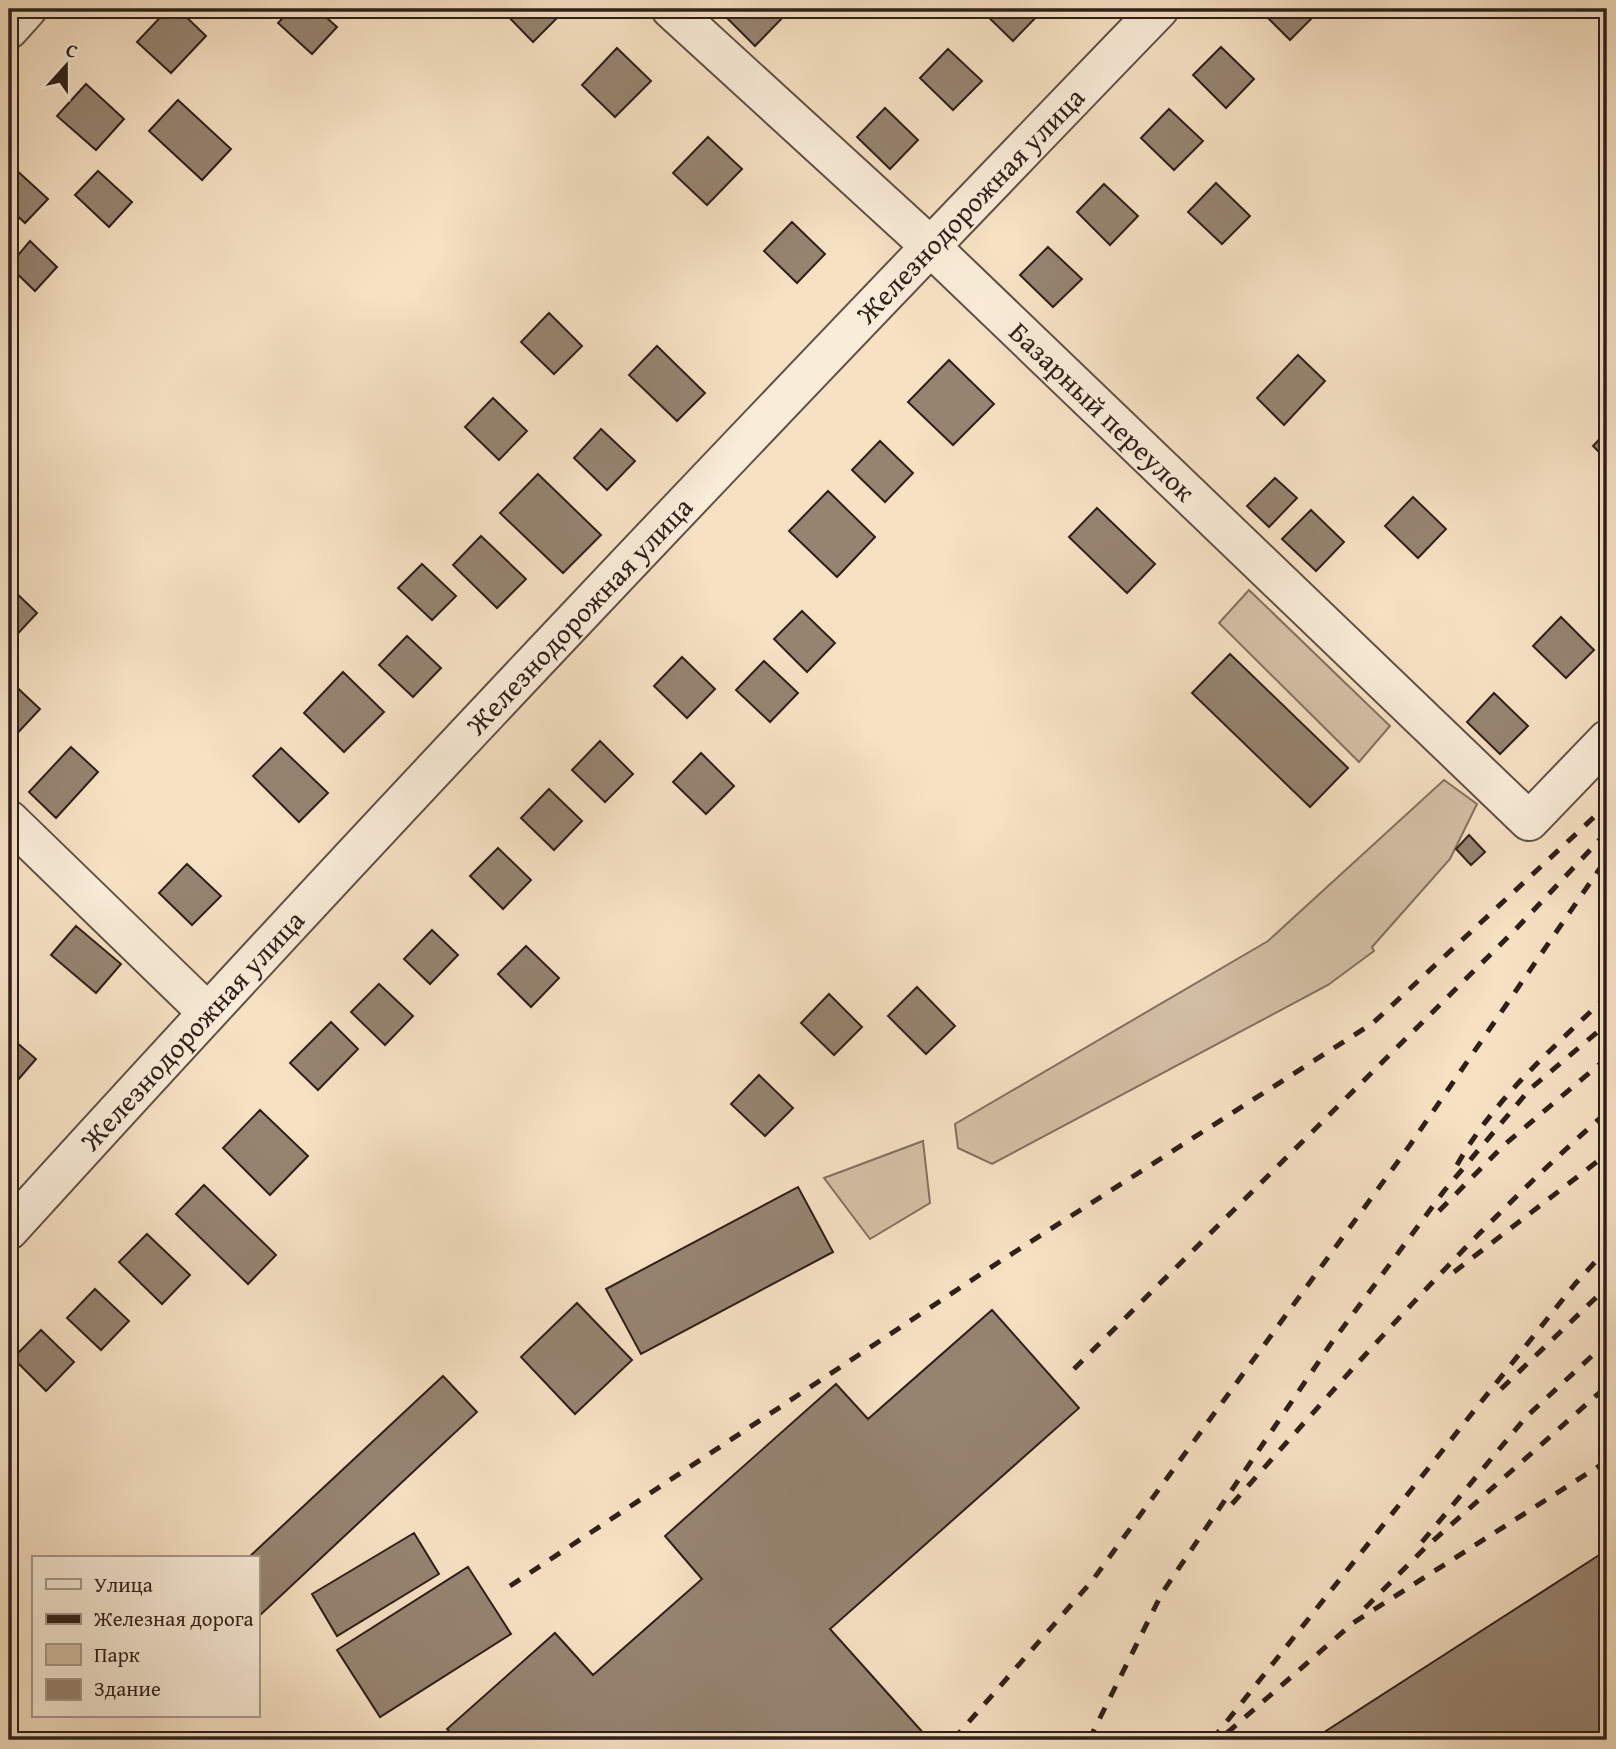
<svg xmlns="http://www.w3.org/2000/svg" width="1616" height="1749" font-family="'Gentium Book Plus',serif">
<style>
.green{fill:#d4c0a6;stroke:#827060;stroke-width:2}
.building{fill:#968471;stroke:#2f1f19;stroke-width:2}
.lines{fill:none;stroke-linecap:round;stroke-linejoin:round}
.street-casing{stroke:#615044;stroke-width:42}
.street{stroke:#f9ecd8;stroke-width:38}
.rail{stroke:#2f1f19;stroke-width:5;stroke-dasharray:12 12;stroke-linecap:butt}
.labels{text-anchor:middle;stroke-width:7;stroke-linejoin:round;paint-order:stroke}
.street-label{font-size:28px;fill:#2f1f19;stroke:#f9ecd8}
</style>
<rect width="100%" height="100%" fill="#f6e1c3"/>
<filter id="stains"><feTurbulence type="fractalNoise" baseFrequency=".00286" numOctaves="4"/><feColorMatrix values="0 0 0 0 .2 0 0 0 0 .09 0 0 0 0 .02 0 0 0 .5 -.17"/></filter>
<radialGradient id="worn" r=".72"><stop offset=".6" stop-color="#630" stop-opacity="0"/><stop offset="1" stop-color="#630" stop-opacity=".3"/></radialGradient>
<!-- green -->
<path class="green" d="M1249,590L1390,726L1359,762L1219,623Z
M1444,780L1477,804L1450,859L1372,947L1374,951L1328,985L992,1164L958,1148L955,1124L1268,941Z
M923,1141L930,1203L870,1239L824,1178Z"/>
<!-- building -->
<path class="building" d="M168,9H178L206,36L171,73L137,42Z
M291,9H317L337,27L312,54L278,23Z
M501,9H566L533,42Z
M726,9H791L755,46L722,13Z
M980,9H1037L1041,12L1013,41Z
M1259,9H1316L1319,11L1290,40Z
M1221,47L1254,79L1226,108L1193,75Z
M617,48L651,81L615,117L582,85Z
M948,49L982,81L953,110L920,78Z
M86,84L124,119L96,150L57,116Z
M178,100L231,149L202,180L149,131Z
M885,108L918,140L890,169L857,137Z
M1169,109L1203,141L1174,170L1141,138Z
M708,137L742,169L707,205L673,173Z
M14,168L48,199L25,223L9,208V173Z
M98,171L132,202L109,227L75,195Z
M1216,183L1250,216L1222,244L1188,212Z
M1104,184L1138,216L1110,245L1077,212Z
M792,222L825,254L797,283L764,251Z
M30,241L57,267L35,291L9,266Z
M1048,247L1082,279L1053,307L1020,275Z
M549,313L582,346L554,374L521,342Z
M657,346L705,393L677,421L629,375Z
M1298,355L1325,381L1284,425L1257,398Z
M949,360L994,404L953,445L908,402Z
M493,398L527,431L499,460L465,427Z
M601,429L635,461L607,490L574,458Z
M1607,431V460L1593,446Z
M880,441L913,473L885,502L852,470Z
M538,474L601,535L563,573L500,513Z
M1275,478L1297,498L1269,527L1247,506Z
M828,491L875,537L837,577L789,531Z
M1413,497L1446,529L1418,558L1385,526Z
M1097,508L1155,564L1127,593L1069,537Z
M1311,510L1344,542L1316,571L1282,539Z
M481,536L526,579L497,608L453,565Z
M422,564L456,596L432,620L398,588Z
M9,586L37,613L9,643Z
M802,611L835,643L807,672L774,639Z
M1561,617L1594,650L1566,678L1533,646Z
M407,636L441,668L413,697L379,665Z
M1230,654L1348,768L1310,807L1192,693Z
M682,657L715,689L687,718L654,686Z
M764,661L798,693L770,722L736,690Z
M343,672L384,712L344,752L304,713Z
M9,680L40,709L12,739L9,737Z
M1494,693L1528,726L1500,754L1467,722Z
M600,741L633,774L605,802L572,770Z
M71,747L98,772L56,818L29,792Z
M281,748L328,793L299,822L253,776Z
M701,753L734,786L706,814L673,782Z
M549,789L582,821L554,850L521,818Z
M1469,835L1485,852L1471,865L1456,849Z
M498,848L531,880L503,909L470,876Z
M187,864L221,896L192,925L159,893Z
M76,926L121,964L96,993L51,955Z
M432,930L458,955L430,984L404,959Z
M526,946L559,978L531,1007L498,974Z
M379,984L413,1016L385,1045L351,1012Z
M917,987L955,1026L926,1054L888,1016Z
M829,994L862,1027L834,1055L801,1023Z
M331,1022L358,1049L318,1090L290,1063Z
M9,1036L36,1059L11,1088L9,1086Z
M759,1075L793,1108L765,1136L731,1104Z
M260,1110L308,1156L270,1195L223,1148Z
M204,1185L276,1255L248,1284L176,1214Z
M798,1187L833,1252L641,1354L606,1289Z
M147,1234L190,1275L162,1304L119,1262Z
M95,1289L129,1321L101,1350L67,1318Z
M577,1303L632,1360L575,1414L521,1357Z
M992,1310L1079,1408L830,1629L925,1735L919,1740H457L447,1729L555,1633L593,1675L702,1579L665,1536L836,1384L868,1419Z
M41,1330L74,1362L46,1391L13,1358Z
M443,1376L477,1412L257,1618V1558H248Z
M414,1533L439,1574L337,1636L312,1594Z
M1607,1550V1740H1312Z
M468,1567L511,1634L380,1717L337,1650Z"/>
<g class="lines">
<!-- street casing -->
<g class="street-casing">
<g id="street">
<path id="s1" d="M671,9L930,246L1529,821L1607,740"/>
<path d="M9,29L27,9"/>
<path d="M9,820L207,1012"/>
<path id="s2" d="M9,1230C385,816 771,411 1159,9"/>
</g>
</g>
<!-- street -->
<use href="#street" class="street"/>
<!-- rail -->
<path class="rail" d="M1457,1165C1494,1099 1553,1048 1607,996
M1439,1211L1504,1145L1607,1058
M1454,1272L1607,1154
M1074,1369L1514,931L1607,832
M1501,1389L1607,1287
M1232,1504C1352,1369 1471,1232 1607,1112
M1422,1542L1526,1417L1607,1342
M510,1586L999,1262L1373,1023L1607,805
M1365,1608L1426,1547L1607,1386
M1227,1733L1353,1623L1607,1461
M953,1740L1092,1581L1410,1145L1607,858
M1089,1740L1162,1593L1330,1345L1444,1191L1530,1089L1607,1024
M1212,1740L1575,1284L1607,1249"/>
</g>
<g class="labels">
<!-- street labels -->
<g class="street-label">
<text dy="10" stroke="none"><textPath href="#s2" startOffset="1405">Железнодорожная улица</textPath></text>
<text dy="10" stroke="none"><textPath href="#s1" startOffset="590">Базарный переулок</textPath></text>
<text dy="10" stroke="none"><textPath href="#s2" startOffset="838">Железнодорожная улица</textPath></text>
<text dy="10" stroke="none"><textPath href="#s2" startOffset="271">Железнодорожная улица</textPath></text>
</g>
</g>
<!-- margin -->
<rect width="1616" height="1749" fill="none" stroke="#f6e1c3" stroke-width="35"/>
<rect x="10" y="10" width="1595" height="1728" fill="none" stroke="#2f1f19" stroke-width="3.5"/>
<rect x="18" y="18" width="1581" height="1714" fill="none" stroke="#2f1f19" stroke-width="2"/>
<!-- legend -->
<rect x="32" y="1556" width="228" height="161" fill="#f9ecd8" stroke="#a89a8c" stroke-width="2"/>
<rect x="46" y="1579" width="35" height="10" fill="#f9ecd8" stroke="#a89a8c" stroke-width="2"/>
<text x="94" y="1592" font-size="21" fill="#2f1f19">Улица</text>
<rect x="46" y="1614" width="35" height="10" fill="#2f1f19" stroke="#a89a8c" stroke-width="2"/>
<text x="94" y="1626" font-size="21" fill="#2f1f19">Железная дорога</text>
<rect x="46" y="1644" width="35" height="21" fill="#d4c0a6" stroke="#a89a8c" stroke-width="2"/>
<text x="94" y="1662" font-size="21" fill="#2f1f19">Парк</text>
<rect x="46" y="1679" width="35" height="21" fill="#968471" stroke="#a89a8c" stroke-width="2"/>
<text x="94" y="1696" font-size="21" fill="#2f1f19">Здание</text>
<!-- north arrow -->
<g transform="translate(66 66) rotate(21)" stroke="#f9ecd8" stroke-width="5" paint-order="stroke">
<path d="M0-5L12 26L0 18L-12 26Z" fill="#2f1f19"/>
<text y="-10" font-size="19" font-weight="bold" text-anchor="middle" fill="#2f1f19">С</text>
</g>
<rect width="100%" height="100%" filter="url(#stains)"/>
<rect width="100%" height="100%" fill="url(#worn)"/>
</svg>
